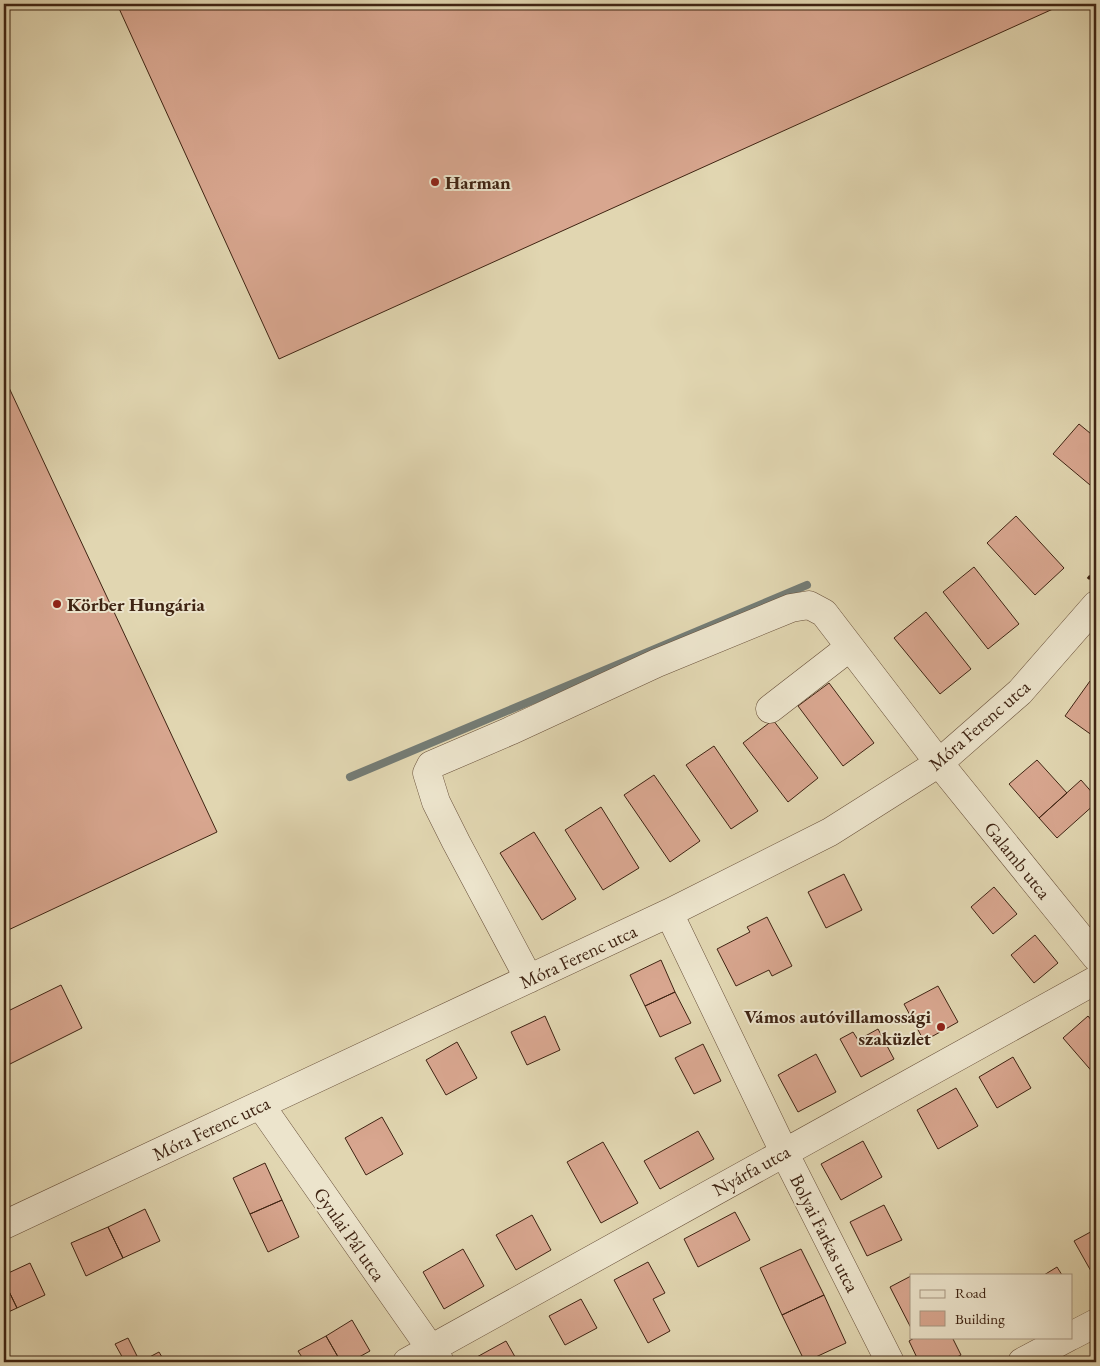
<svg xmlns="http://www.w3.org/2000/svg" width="1100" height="1366" font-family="'EB Garamond',serif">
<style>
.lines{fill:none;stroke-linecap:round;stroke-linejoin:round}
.stream{stroke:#747c75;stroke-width:8}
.building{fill:#d8a68f;stroke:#3f2413}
.minor-casing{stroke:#68503a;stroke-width:29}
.path{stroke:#3f2413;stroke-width:3;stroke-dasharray:4 2.5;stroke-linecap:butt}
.minor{stroke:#ece4cc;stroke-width:28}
.poi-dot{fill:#8f2418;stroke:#ece4cc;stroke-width:2}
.labels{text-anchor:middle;stroke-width:4;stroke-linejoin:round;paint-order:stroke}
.poi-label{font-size:19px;font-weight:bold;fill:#3f2413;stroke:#ece4cc;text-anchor:start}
.street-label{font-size:19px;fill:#3f2413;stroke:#ece4cc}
</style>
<rect width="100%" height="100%" fill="#e1d6b1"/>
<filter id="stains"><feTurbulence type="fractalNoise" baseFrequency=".004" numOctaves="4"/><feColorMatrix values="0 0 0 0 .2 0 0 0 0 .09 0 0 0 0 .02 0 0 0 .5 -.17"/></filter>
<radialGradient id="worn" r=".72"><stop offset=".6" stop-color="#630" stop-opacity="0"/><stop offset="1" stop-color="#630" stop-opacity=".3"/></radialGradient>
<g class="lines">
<!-- stream -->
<path class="stream" d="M350,777L807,585"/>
</g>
<!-- building -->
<path class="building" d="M117,4H1064L279,359Z
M4,377L217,832L4,932Z
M1079,424L1096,438V490L1053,454Z
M1016,516L1064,568L1035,595L987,543Z
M974,567L1019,624L988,649L943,592Z
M926,612L971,669L940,694L894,638Z
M1090,681L1096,685V738L1065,716Z
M829,683L874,743L843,766L798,706Z
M773,720L818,778L788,802L743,743Z
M714,746L758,811L731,829L686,765Z
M1037,760L1067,793L1039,818L1009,784Z
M654,775L700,841L670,862L624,795Z
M1081,780L1096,797V803L1057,838L1039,818Z
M601,807L639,868L603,890L565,830Z
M534,832L576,899L542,920L500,853Z
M844,874L862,910L826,928L808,892Z
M994,887L1017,914L993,934L971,907Z
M767,917L792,966L772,976L769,970L736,986L717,949L750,932L747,927Z
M1035,935L1058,963L1034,983L1011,955Z
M661,960L675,992L645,1006L630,975Z
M61,985L82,1028L4,1067V1013Z
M938,986L958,1022L924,1041L904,1004Z
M675,992L691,1023L660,1037L645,1006Z
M545,1016L560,1050L527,1065L511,1032Z
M1088,1016L1096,1026V1073L1095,1075L1063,1038Z
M878,1029L894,1059L861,1077L840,1039L853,1032L858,1040Z
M457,1042L477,1078L446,1095L426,1060Z
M703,1044L721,1081L694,1094L675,1058Z
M816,1054L836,1092L798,1112L778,1075Z
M1013,1057L1031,1088L997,1108L979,1077Z
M956,1088L978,1126L938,1149L917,1110Z
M382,1117L403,1154L366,1175L345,1138Z
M698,1131L714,1159L660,1189L644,1161Z
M863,1141L882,1177L841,1200L821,1164Z
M603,1142L638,1203L601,1223L567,1162Z
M265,1163L282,1200L250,1214L233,1178Z
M282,1200L299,1237L268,1252L250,1214Z
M884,1205L902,1240L867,1256L850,1222Z
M145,1209L160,1241L123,1258L108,1227Z
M735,1212L750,1240L698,1267L684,1239Z
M532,1215L551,1250L516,1270L496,1235Z
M108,1227L123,1258L86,1276L71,1243Z
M1096,1229V1280L1074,1241Z
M463,1249L484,1286L444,1309L423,1272Z
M801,1249L824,1295L782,1315L760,1268Z
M648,1262L665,1293L653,1299L670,1331L648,1343L614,1280Z
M30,1263L45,1295L17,1308L4,1281V1275Z
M1057,1267L1062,1275H1044Z
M911,1276V1328L890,1287Z
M4,1281L17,1308L4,1314Z
M824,1295L846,1343L805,1362L782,1315Z
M581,1299L597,1328L565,1345L549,1316Z
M352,1320L370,1351L350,1362H341L326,1336Z
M326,1336L341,1362H305L298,1351Z
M916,1337H952L961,1355L947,1362H919L909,1341Z
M128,1338L140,1362L159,1352L165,1362H125L115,1344Z
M506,1341L518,1362H477L475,1358Z"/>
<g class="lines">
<!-- minor casing -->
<g class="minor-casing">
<path id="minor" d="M770,709L850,647
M669,913L784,1152L890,1362
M529,979L456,842L436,802L427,773L431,765L510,731L657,663L791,608L809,605L824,613L939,763L1096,957
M261,1106L440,1362
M4,1225L669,913L830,832L939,763L1020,692L1096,605
M1071,1336L1096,1323
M407,1362L1096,980
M1022,1362L1069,1337"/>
</g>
<!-- path -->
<path class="path" d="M1088,579L1096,568"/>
<!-- minor -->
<use href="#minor" class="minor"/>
</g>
<!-- markers -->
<g class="poi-dot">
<circle cx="435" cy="182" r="5"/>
<circle cx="57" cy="604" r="5"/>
<circle cx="941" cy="1027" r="5"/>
</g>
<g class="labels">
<!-- poi labels -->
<g class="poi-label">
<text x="445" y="189">Harman</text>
<text x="67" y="611">Körber Hungária</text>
<text x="931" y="1023" text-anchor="end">Vámos autóvillamossági<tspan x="931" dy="22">szaküzlet</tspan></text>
</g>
<!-- street labels -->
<g class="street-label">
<text transform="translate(979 725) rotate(-41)" y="7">Móra Ferenc utca</text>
<text transform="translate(1018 860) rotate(51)" y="7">Galamb utca</text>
<text transform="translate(578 956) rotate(-25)" y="7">Móra Ferenc utca</text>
<text transform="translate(211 1128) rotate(-25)" y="7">Móra Ferenc utca</text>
<text transform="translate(751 1170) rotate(-29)" y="7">Nyárfa utca</text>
<text transform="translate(825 1233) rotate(63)" y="7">Bolyai Farkas utca</text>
<text transform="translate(350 1234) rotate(55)" y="7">Gyulai Pál utca</text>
</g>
</g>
<!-- margin -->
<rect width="1100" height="1366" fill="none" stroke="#e1d6b1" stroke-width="20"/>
<rect x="5" y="5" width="1090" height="1356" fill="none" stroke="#3f2413" stroke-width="2.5"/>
<rect x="10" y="10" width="1080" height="1346" fill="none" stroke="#3f2413"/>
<!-- legend -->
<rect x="910" y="1274" width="162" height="65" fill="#ece4cc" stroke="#a79782"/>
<rect x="920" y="1290" width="25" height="8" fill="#ece4cc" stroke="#a79782"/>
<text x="955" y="1298" font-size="15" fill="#3f2413">Road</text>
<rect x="920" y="1311" width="25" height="15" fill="#d8a68f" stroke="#a79782"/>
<text x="955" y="1324" font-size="15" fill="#3f2413">Building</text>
<rect width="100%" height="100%" filter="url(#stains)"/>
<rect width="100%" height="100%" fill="url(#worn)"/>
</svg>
